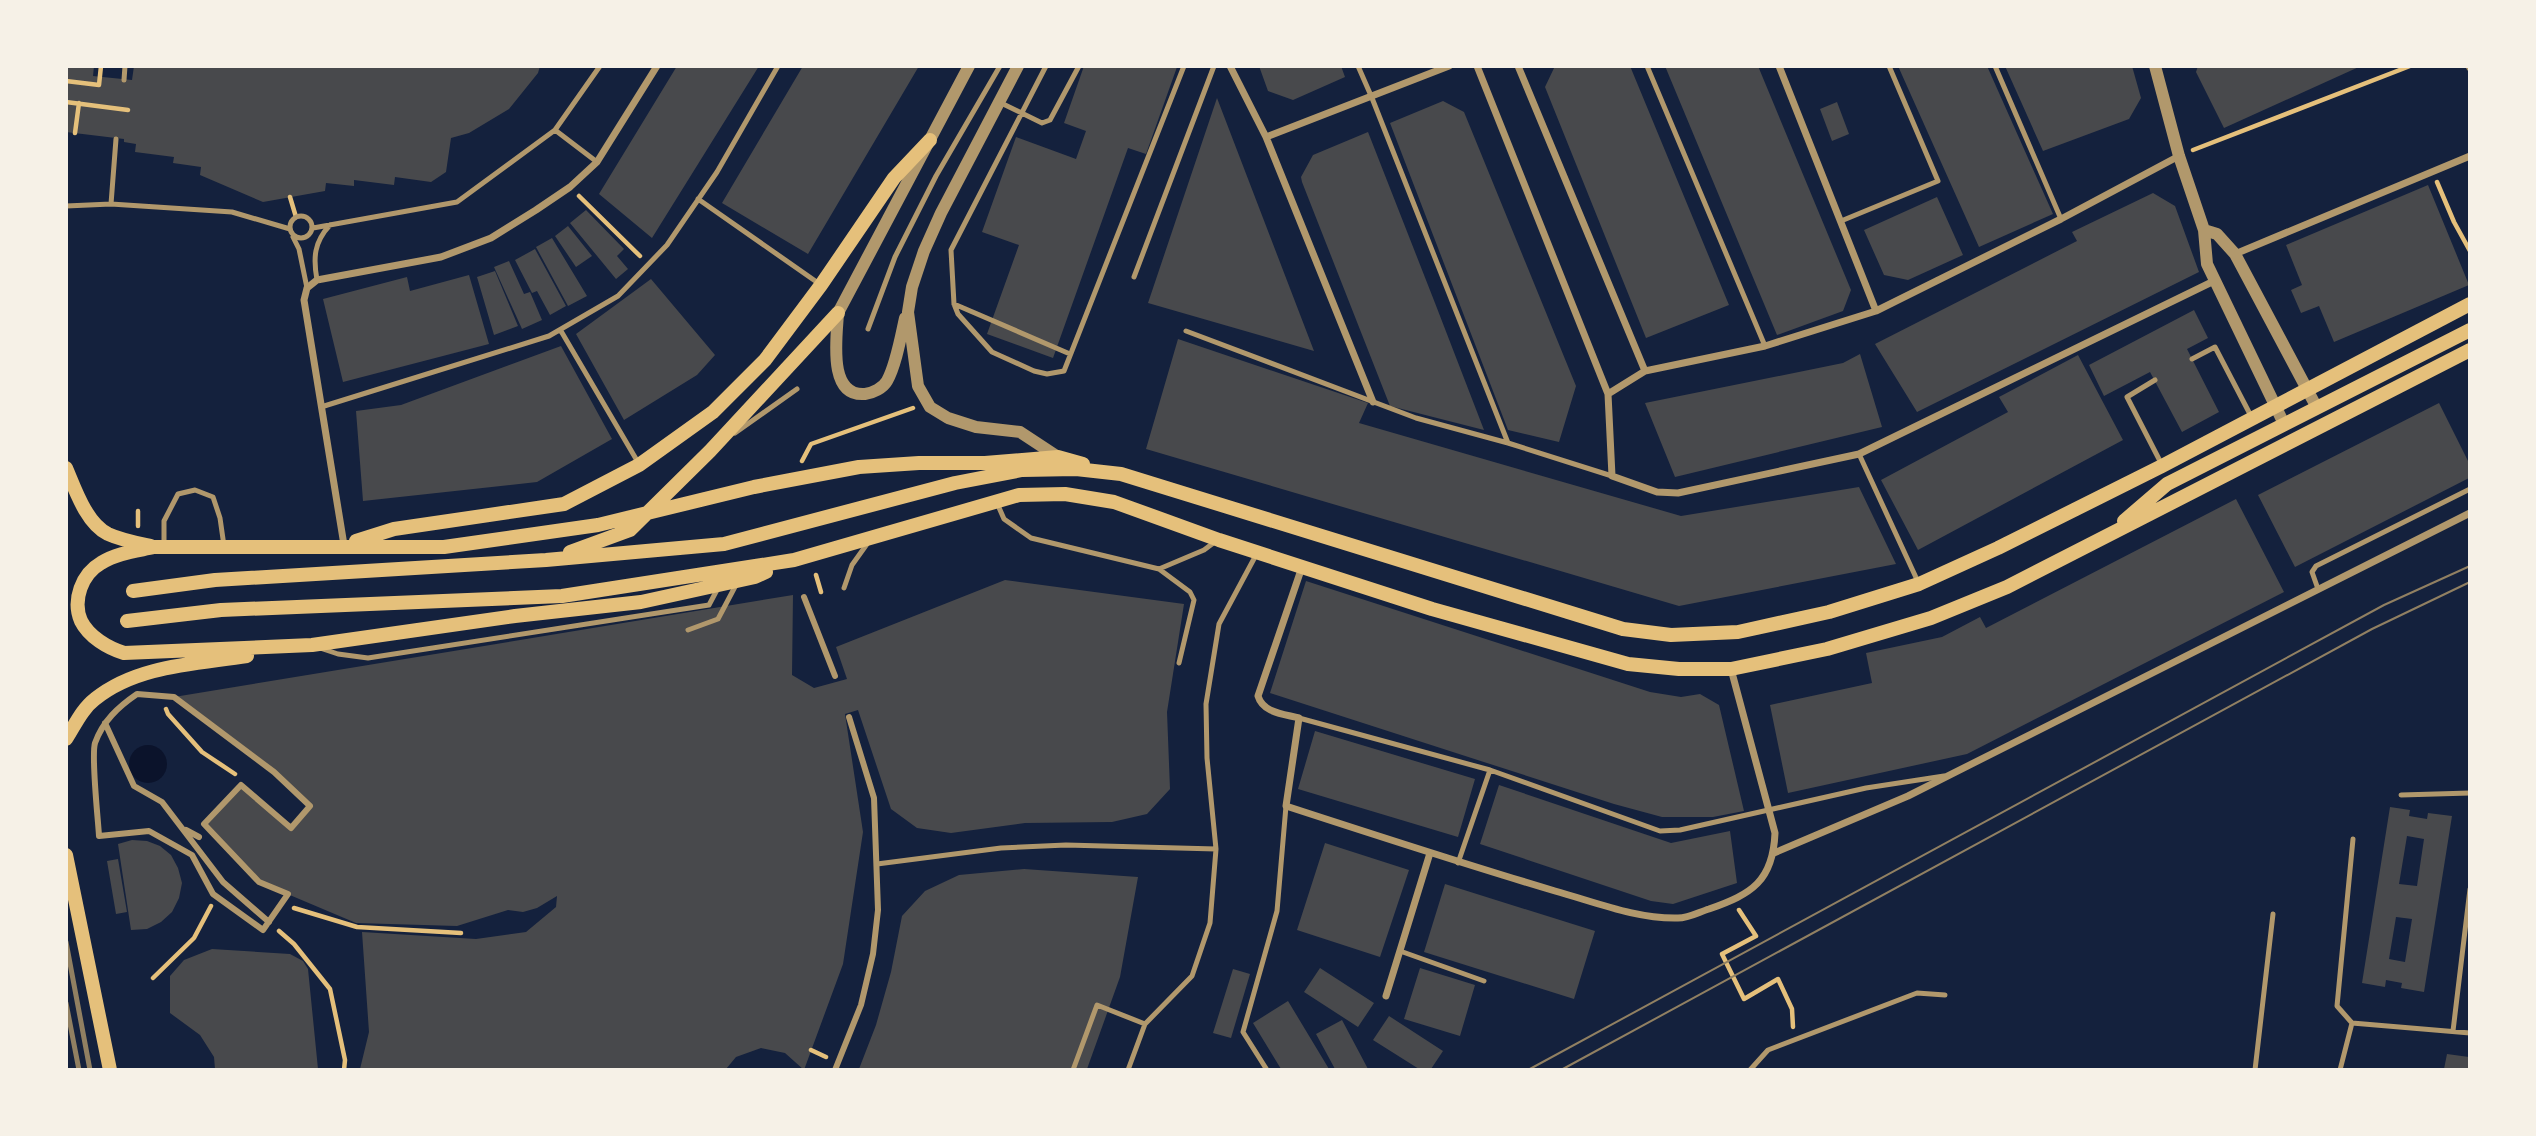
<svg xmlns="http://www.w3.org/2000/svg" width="2536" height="1136" font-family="Commissioner,sans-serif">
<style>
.water{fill:#0b132b}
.building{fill:#48494c;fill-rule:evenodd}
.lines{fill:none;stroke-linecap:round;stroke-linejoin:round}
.path{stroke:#e5c07b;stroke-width:4.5}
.service{stroke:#b1986c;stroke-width:5}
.pedestrian{stroke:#b1986c;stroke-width:6}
.minor{stroke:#b1986c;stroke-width:7}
.tertiary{stroke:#b1986c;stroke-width:12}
.secondary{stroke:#e5c07b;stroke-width:14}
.tram{stroke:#918062;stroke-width:2}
.rail{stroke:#918062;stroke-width:5}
</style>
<rect width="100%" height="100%" fill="#14213d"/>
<!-- water -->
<path class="water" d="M129 764a19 19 0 1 1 38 0a19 19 0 1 1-38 0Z"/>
<!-- building -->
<path class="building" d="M66,66H94L93,76L132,80L134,66H540L538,73L509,109L469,133L451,138L446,172L431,182L395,177L394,185L354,180V186L326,183L325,191L263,202L200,175L201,167L173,163L174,157L135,152L136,144L124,142V139L66,132Z
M677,66H759L652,238L599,194Z
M803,66H919L808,254L722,203Z
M1084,66L1177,67L1146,154L1128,148L1053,358L987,334L1019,245L982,232L1016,137L1076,159L1086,131L1064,123Z
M1259,66H1341L1345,77L1293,100L1268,91Z
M1555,66H1630L1729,305L1646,338L1545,87Z
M1665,66H1758L1851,290L1843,311L1777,335Z
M1898,66H1987L2053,214L1979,247Z
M2005,66H2132L2141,98L2129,119L2043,151Z
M2198,66H2361L2224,128L2196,72Z
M1217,98L1314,351L1148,303Z
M1443,101L1464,112L1576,386L1559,442L1508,430L1390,123Z
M1837,102L1849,134L1832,141L1820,109Z
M1368,132L1435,303L1484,430L1390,406L1302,182L1301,177L1313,155Z
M2428,185L2469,285L2334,342L2319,306L2301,313L2291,290L2302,285L2286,245Z
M2153,193L2175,206L2199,272L1917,412L1875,344L2077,241L2072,232Z
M1937,197L1963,255L1908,280L1884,275L1864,230Z
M586,210L624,249L617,256L628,269L616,279L570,223Z
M568,226L592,256L576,267L555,236Z
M552,238L587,296L568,306L536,247Z
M535,249L566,306L550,315L537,291L532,293L515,260Z
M509,261L524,294L530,292L542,320L522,329L494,267Z
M495,271L518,326L494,335L477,277Z
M469,275L489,344L343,382L323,299L407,277L410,291Z
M651,279L715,355L697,375L624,420L576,334Z
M2194,310L2208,338L2187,349L2219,412L2182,432L2150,372L2104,396L2089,365Z
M1178,339L1368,403L1359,423L1681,516L1859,487L1896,564L1679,606L1146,449Z
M561,346L612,439L537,482L363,501L356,411L401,405Z
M1860,354L1882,427L1675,477L1645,403L1843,363Z
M2078,355L2123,440L1918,550L1881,480L2008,412L1999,397Z
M2439,403L2469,463V478L2295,567L2258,495Z
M2236,499L2284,592L1967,754L1788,793L1770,705L1872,683L1866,653L1942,637L1980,617L1986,628Z
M1005,580L1184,604L1167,712L1170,789L1147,814L1112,822L1025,823L951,833L917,828L891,809L858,710L845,714L863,832L843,964L804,1070L785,1053L761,1048L736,1057L726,1069H360L369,1032L362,932L476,939L526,932L556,907L557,896L537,908L523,912L508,910L457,926L356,923L259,882L204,824L241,785L291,828L310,806L274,772L174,697L793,595L792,675L814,688L847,679L836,647Z
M1306,581L1650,692L1681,697L1700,694L1719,705L1744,811L1713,817H1662L1614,804L1270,693Z
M1315,731L1475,779L1458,837L1298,789Z
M1499,785L1671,843L1730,831L1737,883L1673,904L1651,901L1480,844Z
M2390,807L2410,810L2409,816L2427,819L2428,813L2452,816L2424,992L2401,988L2402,983L2386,980L2385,987L2362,983ZM2407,836L2424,839L2417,886L2399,884ZM2396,917L2412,919L2405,962L2389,959Z
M132,840L147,841L160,846L171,855L178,868L182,883L179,898L172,912L161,922L147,929L131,930L118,844Z
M1325,843L1409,870L1380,957L1297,930Z
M118,859L127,912L116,914L107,861Z
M1024,869L1138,877L1120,977L1087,1069H859L876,1025L891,972L902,916L925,891L959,875Z
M1445,884L1595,931L1574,999L1424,952Z
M212,949L290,954L303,961L308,969L318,1069H215L214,1057L200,1035L170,1013V976L184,960Z
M1320,968L1374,1003L1358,1027L1304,992Z
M1420,968L1475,985L1460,1036L1404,1019Z
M1233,969L1250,974L1231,1038L1213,1033Z
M1288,1001L1329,1069H1281L1253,1023Z
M1389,1016L1443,1051L1431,1069H1419L1373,1040Z
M1342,1020L1368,1069H1335L1316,1034Z
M2447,1054L2469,1057V1069H2444Z"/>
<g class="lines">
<!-- path -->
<path class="path" d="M66,81L99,85L101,66
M66,102L128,110
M75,133L79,103
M2193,150L2410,66
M2437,182L2454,222L2470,251
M579,196L640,256
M290,197L296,217
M802,461L811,444L913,408
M138,526V511
M816,575L821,592
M166,709L168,714L202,752L235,774
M294,908L357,927L461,933
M1739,910L1756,936L1722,954L1744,999L1778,979L1792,1009L1793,1027
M279,931L294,944L330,989L345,1060L344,1070
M153,978L194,938L211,906
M811,1050L826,1057"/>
<!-- service -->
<path class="service" d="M1046,66L951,250L954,304L958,314L992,352L1034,371L1047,374L1064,371L1184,66
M1358,66L1372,98L1508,443
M1647,66L1765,346
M1995,66L2061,219
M124,80L125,66
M999,102L1042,123L1050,120L1079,66
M555,130L597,162
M698,199L821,285
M111,204L116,139
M66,206L111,204L232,212L290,229
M290 227a11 11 0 1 1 22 0a11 11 0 1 1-22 0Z
M1841,221L1938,181L1889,66
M313,228L457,202L555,130L600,66
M293,237L299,249L307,288
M1134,277L1214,66
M317,280C313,258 314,242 330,225
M954,304L1070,354
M868,329L895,257L936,176L1000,66
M561,331L639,464
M1186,331L1416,418L1508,443L1612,476
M2192,359L2215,347L2252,418
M2155,380L2127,397L2161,463
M321,407L549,336L618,296L667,245L717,172L778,66
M735,433L797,389
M1859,454L1919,584
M997,503L1004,519L1031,538L1159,569L1204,550L1216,541
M164,544V521L178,494L195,490L213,497L220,518L224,546
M1159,569L1190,592L1194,600L1179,663
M844,588L852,565L867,544
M2318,589L2312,572L2316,566L2470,489
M688,630L718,619L737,583
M320,648L338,654L368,658L709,605L718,588
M1299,718L1490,770L1660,831L1680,830L1866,788L1944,776
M2401,795L2470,793
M2353,839L2337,1006L2352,1023L2470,1033
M1458,863L1490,770
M877,864L1001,848L1066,845L1216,849
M1400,951L1484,981
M2453,1031L2470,889
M1073,1070L1097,1005L1145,1024
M1128,1070L1145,1024L1192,976L1210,923L1216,849L1207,758L1206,704L1219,624L1256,555
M1267,1070L1243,1032L1277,911L1286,806
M1750,1070L1768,1050L1917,993L1945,995
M2255,1070L2273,914
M2340,1070L2352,1023"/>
<!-- pedestrian -->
<path class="pedestrian" d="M804,597L835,676
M137,694L174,697L274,772L310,806L291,828L241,785L204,824L259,882L288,894L263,930L213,894L192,855L149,831L99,836C98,818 91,756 95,743C103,721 118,707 137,694Z
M105,723L134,786L162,802L223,882L269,922
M186,830L199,837
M835,1070L861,1005L873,954L878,910L874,798L849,717"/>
<!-- minor -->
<path class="minor" d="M1230,66L1266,137L1373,402
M1477,66L1608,394L1612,476L1657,492L1678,493L1859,454L2214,281
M1518,66L1645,371
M1779,66L1876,311
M2469,66L2470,68
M1266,137L1449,66
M2235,254L2470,156
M1608,394L1645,371L1765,346L1876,311L2061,219L2179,156
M344,545L304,300L307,288L317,280L441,257L491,238L536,210L570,187L597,162L657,66
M1302,567L1258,696C1263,713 1284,714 1299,718L1286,806C1375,835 1464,864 1555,891C1595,902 1636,919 1678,918C1689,918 1699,912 1709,909C1752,894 1773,881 1775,833L1731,669
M1774,853L1908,796L2470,513
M1386,996L1430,853"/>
<!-- tertiary -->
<path class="tertiary" d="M1018,66L941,213L924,251L912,287L908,312L918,386L930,407L948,418L976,427L1020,432L1058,457
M2155,66L2179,156L2204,230L2207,264L2284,424
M2204,230L2217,234L2235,254L2317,408
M905,318C901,336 896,365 887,381C883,388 873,393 865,394C827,397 837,336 838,313L969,66"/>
<!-- secondary -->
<path class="secondary" d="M66,468C75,489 86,523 108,534C121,540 137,543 151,546
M2124,521L2167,484L2470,330
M356,541L394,529L564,504L639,465L713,412L765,360L821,285L894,178L930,140
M570,552L630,530L710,451L838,313
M766,572L755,577L641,602L515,616L312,645L124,653C108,648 89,637 81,621C72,600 82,574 101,563C117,553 136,551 154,547H444L598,525L754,487L859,467L919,463H985L1058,457L1083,464
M133,591L215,580L546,560L724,544L955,483L1022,470L1076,469L1121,474L1623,629L1671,635L1738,632L1829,612L1919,584L1998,548L2162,466L2470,304
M127,621L221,610L562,596L794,560L1019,495L1065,494L1114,502L1219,540L1432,609L1628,664L1679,669H1731L1827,649L1931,618L2007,587L2470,350
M66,739C75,725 82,709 95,699C137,665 196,664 247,656
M66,855L110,1070"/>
<!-- tram -->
<path class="tram" d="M1528,1070L2384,605L2470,566
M1561,1070L2372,629L2470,582"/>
<!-- rail -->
<path class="rail" d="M66,942L90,1070
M66,1003L79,1070"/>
</g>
<!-- border -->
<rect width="2536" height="1136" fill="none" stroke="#f6f1e7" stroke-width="136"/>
</svg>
